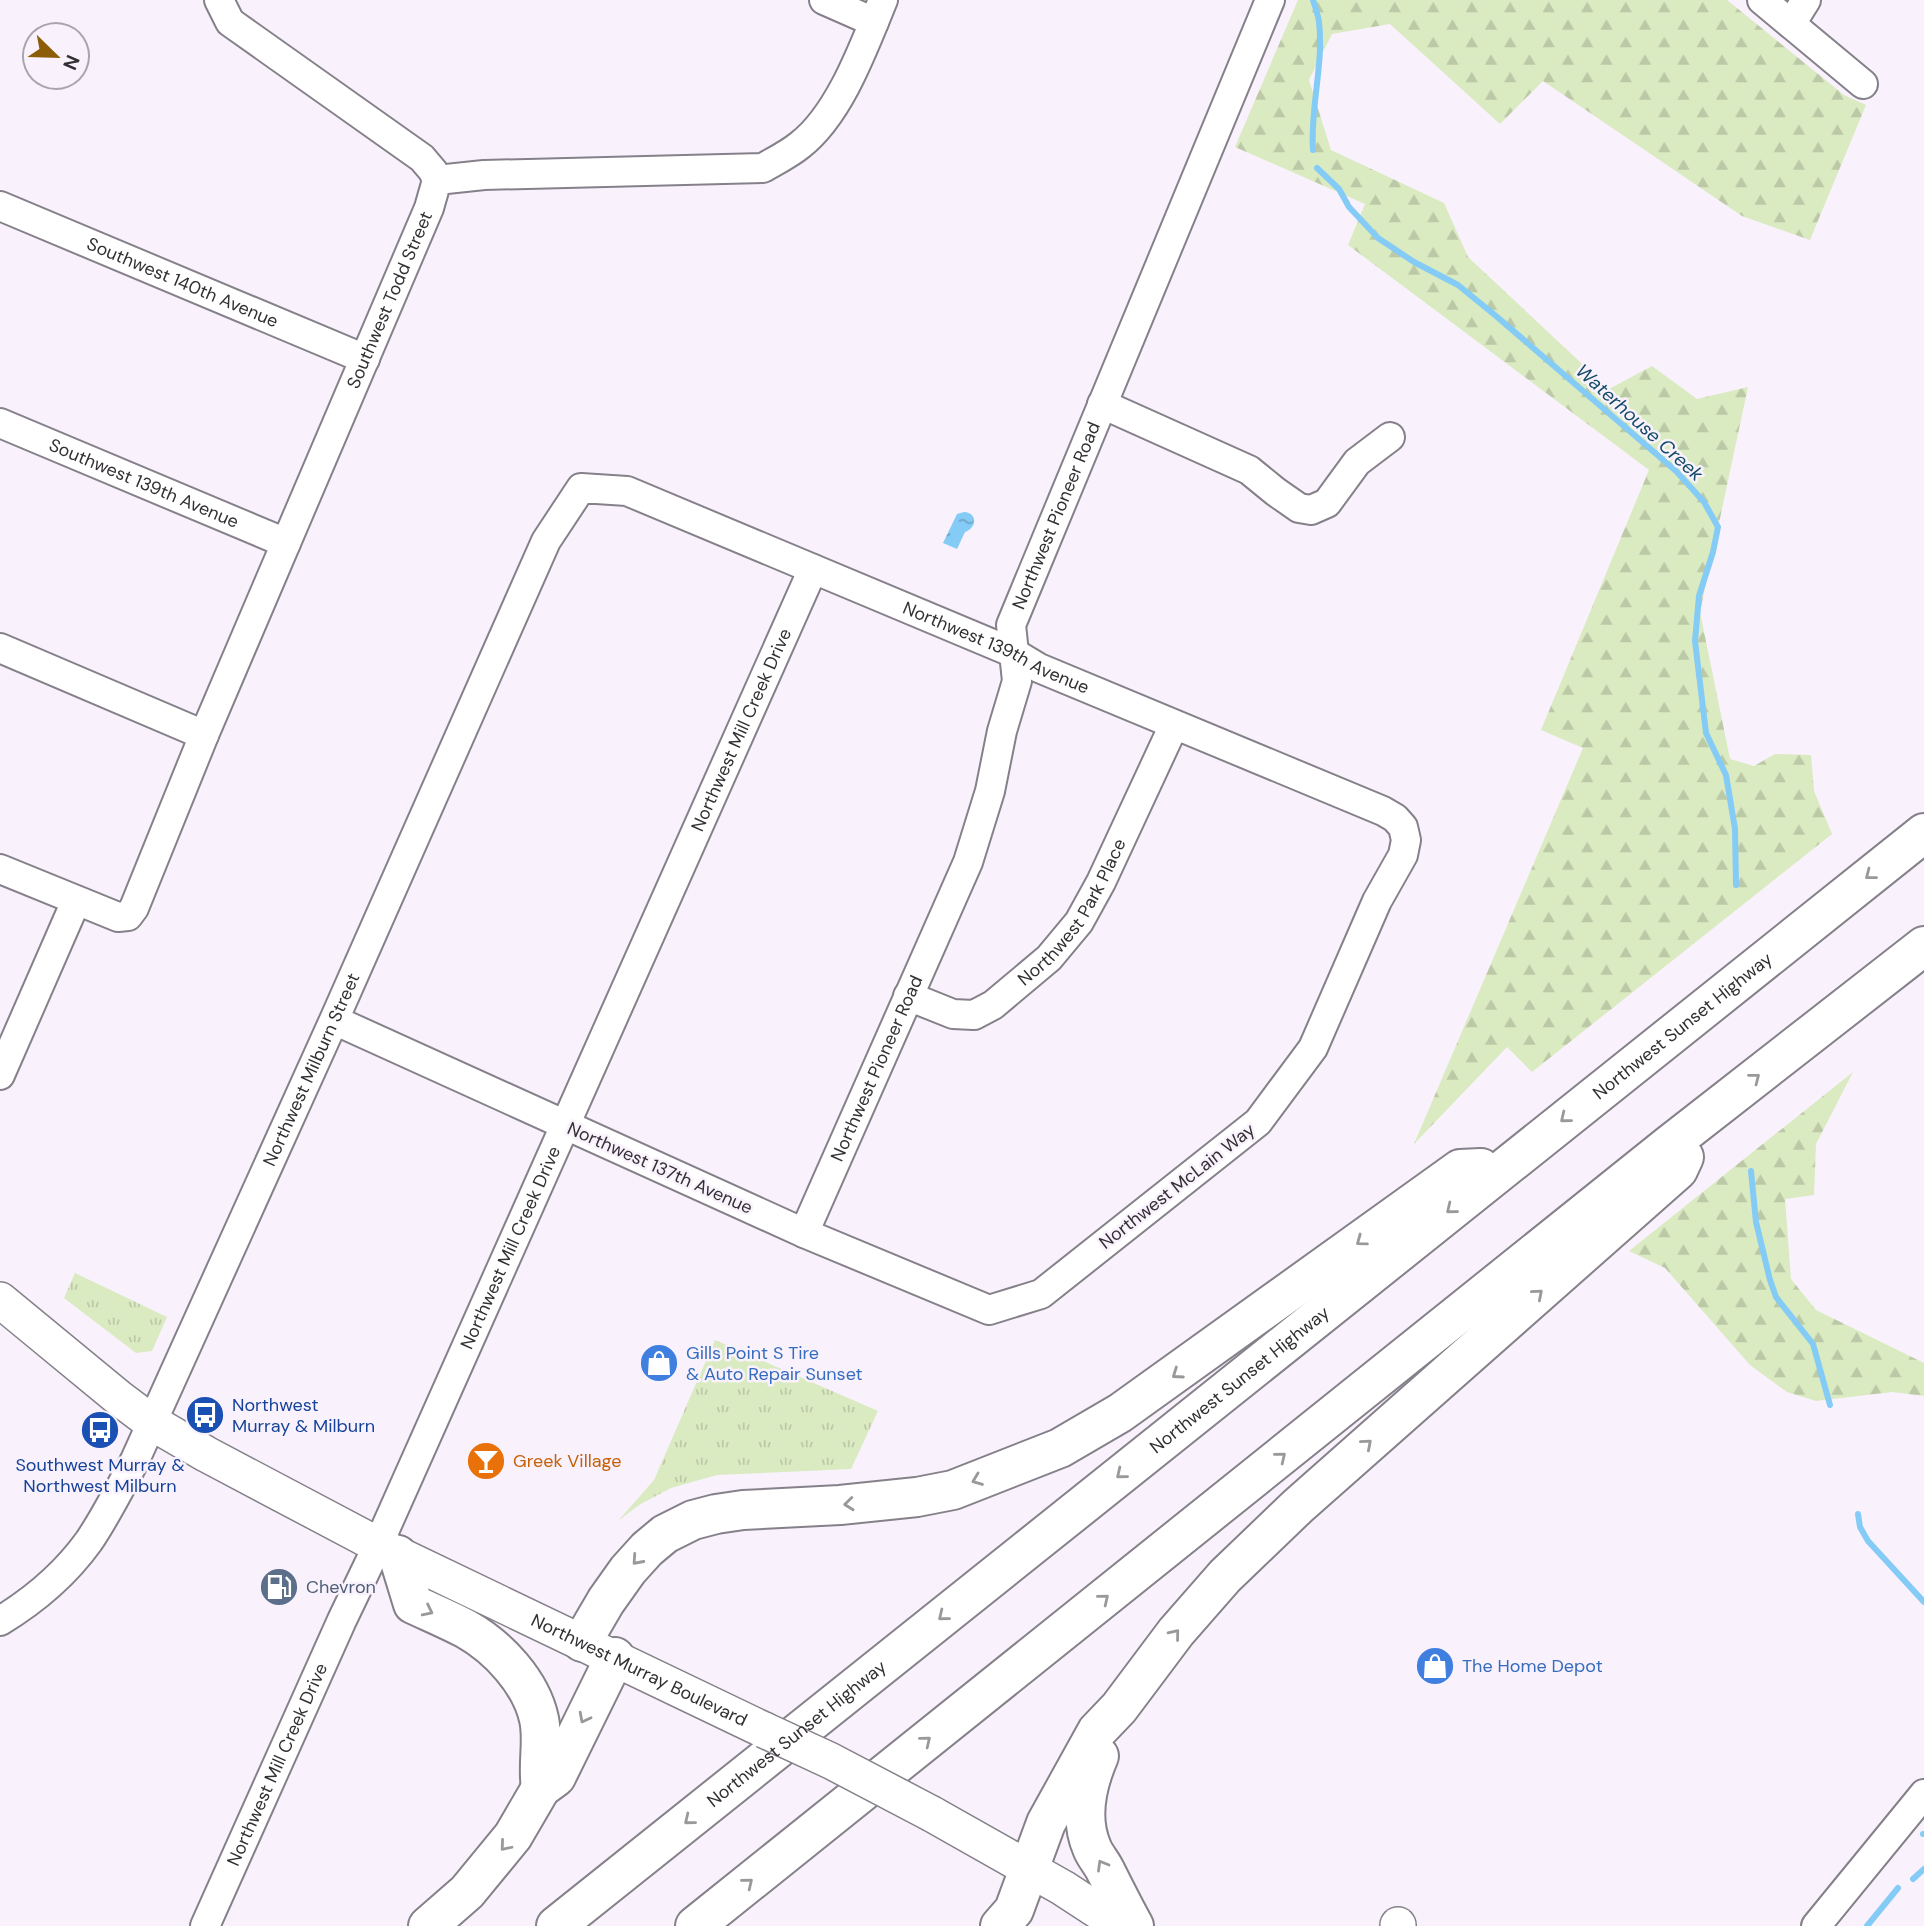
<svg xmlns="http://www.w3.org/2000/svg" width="1924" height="1926" font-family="'DM Sans',sans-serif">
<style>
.grass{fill:url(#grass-tufts)}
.forest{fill:url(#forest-firs)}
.water{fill:url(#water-ripples)}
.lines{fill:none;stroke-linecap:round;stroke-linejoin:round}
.stream{stroke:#84cbf6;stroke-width:6}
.minor-casing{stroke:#858089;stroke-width:32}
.major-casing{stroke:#858089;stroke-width:38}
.highway-casing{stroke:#858089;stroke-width:42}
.minor{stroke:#fff;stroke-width:28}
.major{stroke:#fff;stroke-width:35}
.highway{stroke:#fff;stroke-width:38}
.major-bridge-casing{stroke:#858089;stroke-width:38;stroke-linecap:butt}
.major-bridge{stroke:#fff;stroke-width:35}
.oneway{stroke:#99989a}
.labels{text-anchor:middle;stroke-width:5;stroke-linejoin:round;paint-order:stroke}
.street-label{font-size:18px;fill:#333034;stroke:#f9f2fd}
.shop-label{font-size:18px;fill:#366cbe;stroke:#f9f2fd;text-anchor:start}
.transit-label{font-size:18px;fill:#164399;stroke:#f9f2fd;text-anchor:start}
.food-label{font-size:18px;fill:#c56008;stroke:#f9f2fd;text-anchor:start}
.service-label{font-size:18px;fill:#4e5e75;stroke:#f9f2fd;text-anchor:start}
.water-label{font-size:19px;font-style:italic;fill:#144c68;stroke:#f9f2fd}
</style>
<defs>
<pattern id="grass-tufts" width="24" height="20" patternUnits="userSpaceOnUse" patternTransform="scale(1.75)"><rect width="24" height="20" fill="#daeac1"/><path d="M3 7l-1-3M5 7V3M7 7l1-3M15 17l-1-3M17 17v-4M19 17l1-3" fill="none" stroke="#bcc9a6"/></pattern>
<pattern id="forest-firs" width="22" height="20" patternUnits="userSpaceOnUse" patternTransform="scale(1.75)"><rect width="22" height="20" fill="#daeac1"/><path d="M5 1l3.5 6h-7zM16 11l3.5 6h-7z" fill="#bcc9a6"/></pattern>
<pattern id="water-ripples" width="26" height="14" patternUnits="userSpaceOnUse" patternTransform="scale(1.75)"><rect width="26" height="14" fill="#84cbf6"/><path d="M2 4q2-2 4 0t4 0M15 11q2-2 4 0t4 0" fill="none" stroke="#6da5c8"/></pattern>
</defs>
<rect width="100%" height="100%" fill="#f9f2fd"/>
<!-- grass -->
<path class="grass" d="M75,1273L167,1317L152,1351L136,1353L64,1298Z
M715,1340L878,1411L851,1469L717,1475L671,1488L639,1505L618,1521L654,1480Z"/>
<!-- forest -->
<path class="forest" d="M1298,0H1727L1844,95L1866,105L1810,240L1742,216L1543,81L1500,124L1390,24L1332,34L1309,80L1331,150L1444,203L1468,257L1609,389L1652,366L1697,399L1748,387L1700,612L1730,759L1754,766L1775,754L1811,755L1814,791L1832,834L1532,1072L1507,1047L1414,1144L1583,748L1541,730L1649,470L1348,245L1365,204L1235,147Z
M1853,1072L1816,1144L1814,1195L1785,1199L1791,1279L1816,1310L1924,1363V1396L1892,1392L1816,1401L1787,1392L1750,1365L1665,1268L1629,1251Z"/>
<!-- water -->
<path class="water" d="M964,512C978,513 977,528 965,532L957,549L943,543L957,514Z"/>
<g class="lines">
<!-- stream -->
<path class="stream" d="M1313,150C1310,107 1324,65 1319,22C1318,14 1315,7 1313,0
M1317,168L1339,189L1349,207L1378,238L1414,262L1458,285L1496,316L1676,471L1704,502L1718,527L1713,552L1699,596L1695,641L1706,733L1726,775L1735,829L1736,885
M1751,1171L1756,1222L1770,1280L1776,1297L1813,1344L1830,1405
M1858,1514L1860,1527L1868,1541L1924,1602
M1923,1834H1924
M1913,1879L1924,1869
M1867,1926L1898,1888"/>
<!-- minor casing -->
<g class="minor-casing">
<g id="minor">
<path d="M219,0L230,22L422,158L433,171L437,180"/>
<path d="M824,0L874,22"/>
<path d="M1762,0L1863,84"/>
<path d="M1791,24L1806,0"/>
<path id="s1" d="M0,206L365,359"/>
<path d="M1102,404L1249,470L1276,492L1299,508L1311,510L1327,503L1357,462L1390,437"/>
<path id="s2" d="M0,423L286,543"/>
<path d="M0,648L204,735"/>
<path id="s3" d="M0,869L118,917L128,916L134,908L204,735L429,208L437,180L484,175L763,168C775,161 789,154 800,145C840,114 864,46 883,0"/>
<path id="s4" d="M908,996L953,1014L974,1015L993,1005L1049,958L1079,922L1101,882L1174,725"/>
<path d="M0,1075L76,901"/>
<path id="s5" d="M804,1233L968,862L990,791L1002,731L1017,681L1011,625L1270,0"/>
<path id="s6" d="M0,1621C33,1601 66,1573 89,1541C106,1516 120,1488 135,1460L334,1020L546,541L581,488L627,491L1014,653L1039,668L1383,811L1395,818L1403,827L1406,840L1403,855L1377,901L1313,1048L1258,1122L1041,1294L989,1310L804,1233L334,1020"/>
<path id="s7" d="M205,1926L342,1620L378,1545L813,569"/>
<path d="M1816,1926L1924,1794"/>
</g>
</g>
<!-- major casing -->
<g class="major-casing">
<g id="major">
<path id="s8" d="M0,1300L119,1398L151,1422L206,1454L378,1545L764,1730"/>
<path d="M932,1814L1063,1888L1121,1926"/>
<path d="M1398,1926V1925"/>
</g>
</g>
<!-- highway casing -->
<g class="highway-casing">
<g id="highway">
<path d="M398,1555L413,1604C430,1612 449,1620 466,1629C498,1647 531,1682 539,1719C544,1741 537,1765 541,1788"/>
<path d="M582,1642L606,1601L628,1570L647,1549L665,1534L693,1520L716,1514L743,1510L840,1505L917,1497L953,1490L1060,1448L1120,1413L1460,1169L1481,1168"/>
<path d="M1099,1756C1087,1784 1079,1818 1092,1848C1095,1856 1102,1863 1106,1872C1115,1890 1124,1908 1134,1926"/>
<path d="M428,1926L467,1892L513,1836L541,1788L556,1777L615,1657"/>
<path id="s9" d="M556,1926L1924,833"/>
<path d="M695,1926L1669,1145L1924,946"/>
<path d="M1000,1926L1014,1910L1046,1823L1097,1731L1119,1708L1176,1632L1225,1576L1298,1506L1678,1170L1684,1157"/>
</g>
</g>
<!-- minor -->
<use href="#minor" class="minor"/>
<!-- major -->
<use href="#major" class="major"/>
<!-- highway -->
<use href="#highway" class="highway"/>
<!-- major-bridge casing -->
<g class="major-bridge-casing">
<path id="major-bridge" d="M764,1730L831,1761L932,1814"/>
</g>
<!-- major-bridge -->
<use href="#major-bridge" class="major-bridge"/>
</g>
<!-- one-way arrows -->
<defs><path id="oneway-chevron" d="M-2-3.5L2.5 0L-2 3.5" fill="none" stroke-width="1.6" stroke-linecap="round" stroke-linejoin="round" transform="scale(1.75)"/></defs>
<g class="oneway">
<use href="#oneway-chevron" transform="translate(1870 875) rotate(142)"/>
<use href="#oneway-chevron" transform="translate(1755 1078) rotate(-38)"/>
<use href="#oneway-chevron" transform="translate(1565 1118) rotate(141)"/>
<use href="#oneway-chevron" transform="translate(1451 1209) rotate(141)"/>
<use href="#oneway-chevron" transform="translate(1361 1241) rotate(144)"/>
<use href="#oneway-chevron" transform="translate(1538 1294) rotate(-41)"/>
<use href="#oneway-chevron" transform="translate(1177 1374) rotate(145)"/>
<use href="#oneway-chevron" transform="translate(1367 1444) rotate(-41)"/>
<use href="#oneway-chevron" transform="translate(1281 1457) rotate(-39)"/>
<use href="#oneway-chevron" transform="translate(1121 1474) rotate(141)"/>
<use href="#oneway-chevron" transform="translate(977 1480) rotate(159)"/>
<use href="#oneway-chevron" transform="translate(849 1504) rotate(174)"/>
<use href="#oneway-chevron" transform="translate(637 1560) rotate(132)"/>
<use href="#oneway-chevron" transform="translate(1104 1599) rotate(-39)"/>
<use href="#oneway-chevron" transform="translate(428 1611) rotate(26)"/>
<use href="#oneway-chevron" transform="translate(943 1616) rotate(141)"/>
<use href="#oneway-chevron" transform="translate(1175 1634) rotate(-51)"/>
<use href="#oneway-chevron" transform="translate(584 1718) rotate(117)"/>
<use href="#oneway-chevron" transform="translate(926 1741) rotate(-39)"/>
<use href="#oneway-chevron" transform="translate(689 1820) rotate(141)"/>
<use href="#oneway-chevron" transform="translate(505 1846) rotate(130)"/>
<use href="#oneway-chevron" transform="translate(1102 1865) rotate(-120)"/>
<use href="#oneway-chevron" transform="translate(748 1883) rotate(-39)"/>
</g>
<!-- icons -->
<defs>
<g id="shop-disc" transform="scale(2.0125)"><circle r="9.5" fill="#3f7fe0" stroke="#f9f2fd"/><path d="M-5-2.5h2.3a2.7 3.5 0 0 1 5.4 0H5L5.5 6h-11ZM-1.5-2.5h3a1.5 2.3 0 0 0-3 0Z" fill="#fff"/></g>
<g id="bus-disc" transform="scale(2.0125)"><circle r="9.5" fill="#1a4fb4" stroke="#f9f2fd"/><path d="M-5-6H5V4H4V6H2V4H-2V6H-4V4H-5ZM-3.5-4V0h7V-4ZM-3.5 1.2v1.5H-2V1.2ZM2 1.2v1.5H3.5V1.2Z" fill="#fff"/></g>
<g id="bar-disc" transform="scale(2.0125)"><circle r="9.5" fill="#e8710a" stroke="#f9f2fd"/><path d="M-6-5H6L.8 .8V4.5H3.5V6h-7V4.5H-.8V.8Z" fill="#fff"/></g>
<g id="fuel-disc" transform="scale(2.0125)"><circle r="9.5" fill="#5c6f8a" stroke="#f9f2fd"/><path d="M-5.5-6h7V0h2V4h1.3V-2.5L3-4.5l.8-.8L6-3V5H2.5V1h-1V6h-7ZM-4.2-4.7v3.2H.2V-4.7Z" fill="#fff"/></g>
</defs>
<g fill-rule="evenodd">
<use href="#shop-disc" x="659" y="1363"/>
<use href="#bus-disc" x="205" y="1415"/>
<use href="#bus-disc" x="100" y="1430"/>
<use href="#bar-disc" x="486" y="1461"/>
<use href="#fuel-disc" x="279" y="1587"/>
<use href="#shop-disc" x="1435" y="1666"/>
</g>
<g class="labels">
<!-- street labels -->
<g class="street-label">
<text dy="6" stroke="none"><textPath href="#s1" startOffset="198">Southwest 140th Avenue</textPath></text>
<text dy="6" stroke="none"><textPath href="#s3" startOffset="807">Southwest Todd Street</textPath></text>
<text dy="6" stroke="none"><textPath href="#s2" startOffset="156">Southwest 139th Avenue</textPath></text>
<text dy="6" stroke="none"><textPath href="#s5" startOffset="768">Northwest Pioneer Road</textPath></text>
<text dy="6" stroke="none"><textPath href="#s6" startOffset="1731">Northwest 139th Avenue</textPath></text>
<text dy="6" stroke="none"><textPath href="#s7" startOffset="1311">Northwest Mill Creek Drive</textPath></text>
<text dy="6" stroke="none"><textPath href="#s4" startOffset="215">Northwest Park Place</textPath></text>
<text dy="6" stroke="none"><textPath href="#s9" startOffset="1442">Northwest Sunset Highway</textPath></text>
<text dy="6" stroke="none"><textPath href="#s5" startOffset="180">Northwest Pioneer Road</textPath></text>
<text dy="6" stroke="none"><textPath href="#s6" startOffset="642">Northwest Milburn Street</textPath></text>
<text transform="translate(660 1168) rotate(24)" y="6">Northwest 137th Avenue</text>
<text transform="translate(1177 1186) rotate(-38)" y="6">Northwest McLain Way</text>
<text dy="6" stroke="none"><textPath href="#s7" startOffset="744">Northwest Mill Creek Drive</textPath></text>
<text dy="6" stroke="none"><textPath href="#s9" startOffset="875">Northwest Sunset Highway</textPath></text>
<text dy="6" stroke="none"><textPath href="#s8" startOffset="742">Northwest Murray Boulevard</textPath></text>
<text dy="6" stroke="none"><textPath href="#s9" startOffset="308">Northwest Sunset Highway</textPath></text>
<text dy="6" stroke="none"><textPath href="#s7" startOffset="177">Northwest Mill Creek Drive</textPath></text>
</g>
<!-- shop labels -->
<g class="shop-label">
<text x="686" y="1359">Gills Point S Tire<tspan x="686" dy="21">&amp; Auto Repair Sunset</tspan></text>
<text x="1462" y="1672">The Home Depot</text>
</g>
<!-- transit labels -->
<g class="transit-label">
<text x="232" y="1411">Northwest<tspan x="232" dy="21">Murray &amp; Milburn</tspan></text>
<text x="100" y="1471" text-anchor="middle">Southwest Murray &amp;<tspan x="100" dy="21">Northwest Milburn</tspan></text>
</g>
<!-- food labels -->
<g class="food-label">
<text x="513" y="1467">Greek Village</text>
</g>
<!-- service labels -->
<g class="service-label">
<text x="306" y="1593">Chevron</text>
</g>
<!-- water labels -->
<g class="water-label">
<text transform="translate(1640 422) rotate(42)" y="7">Waterhouse Creek</text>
</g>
</g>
<!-- north arrow -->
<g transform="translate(56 56) rotate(113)"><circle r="33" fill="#f9f2fd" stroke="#aaa4ad" stroke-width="2"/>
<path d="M0-5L12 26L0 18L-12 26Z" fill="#8d5c06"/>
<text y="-10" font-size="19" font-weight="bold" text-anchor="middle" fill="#333034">N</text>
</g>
</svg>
